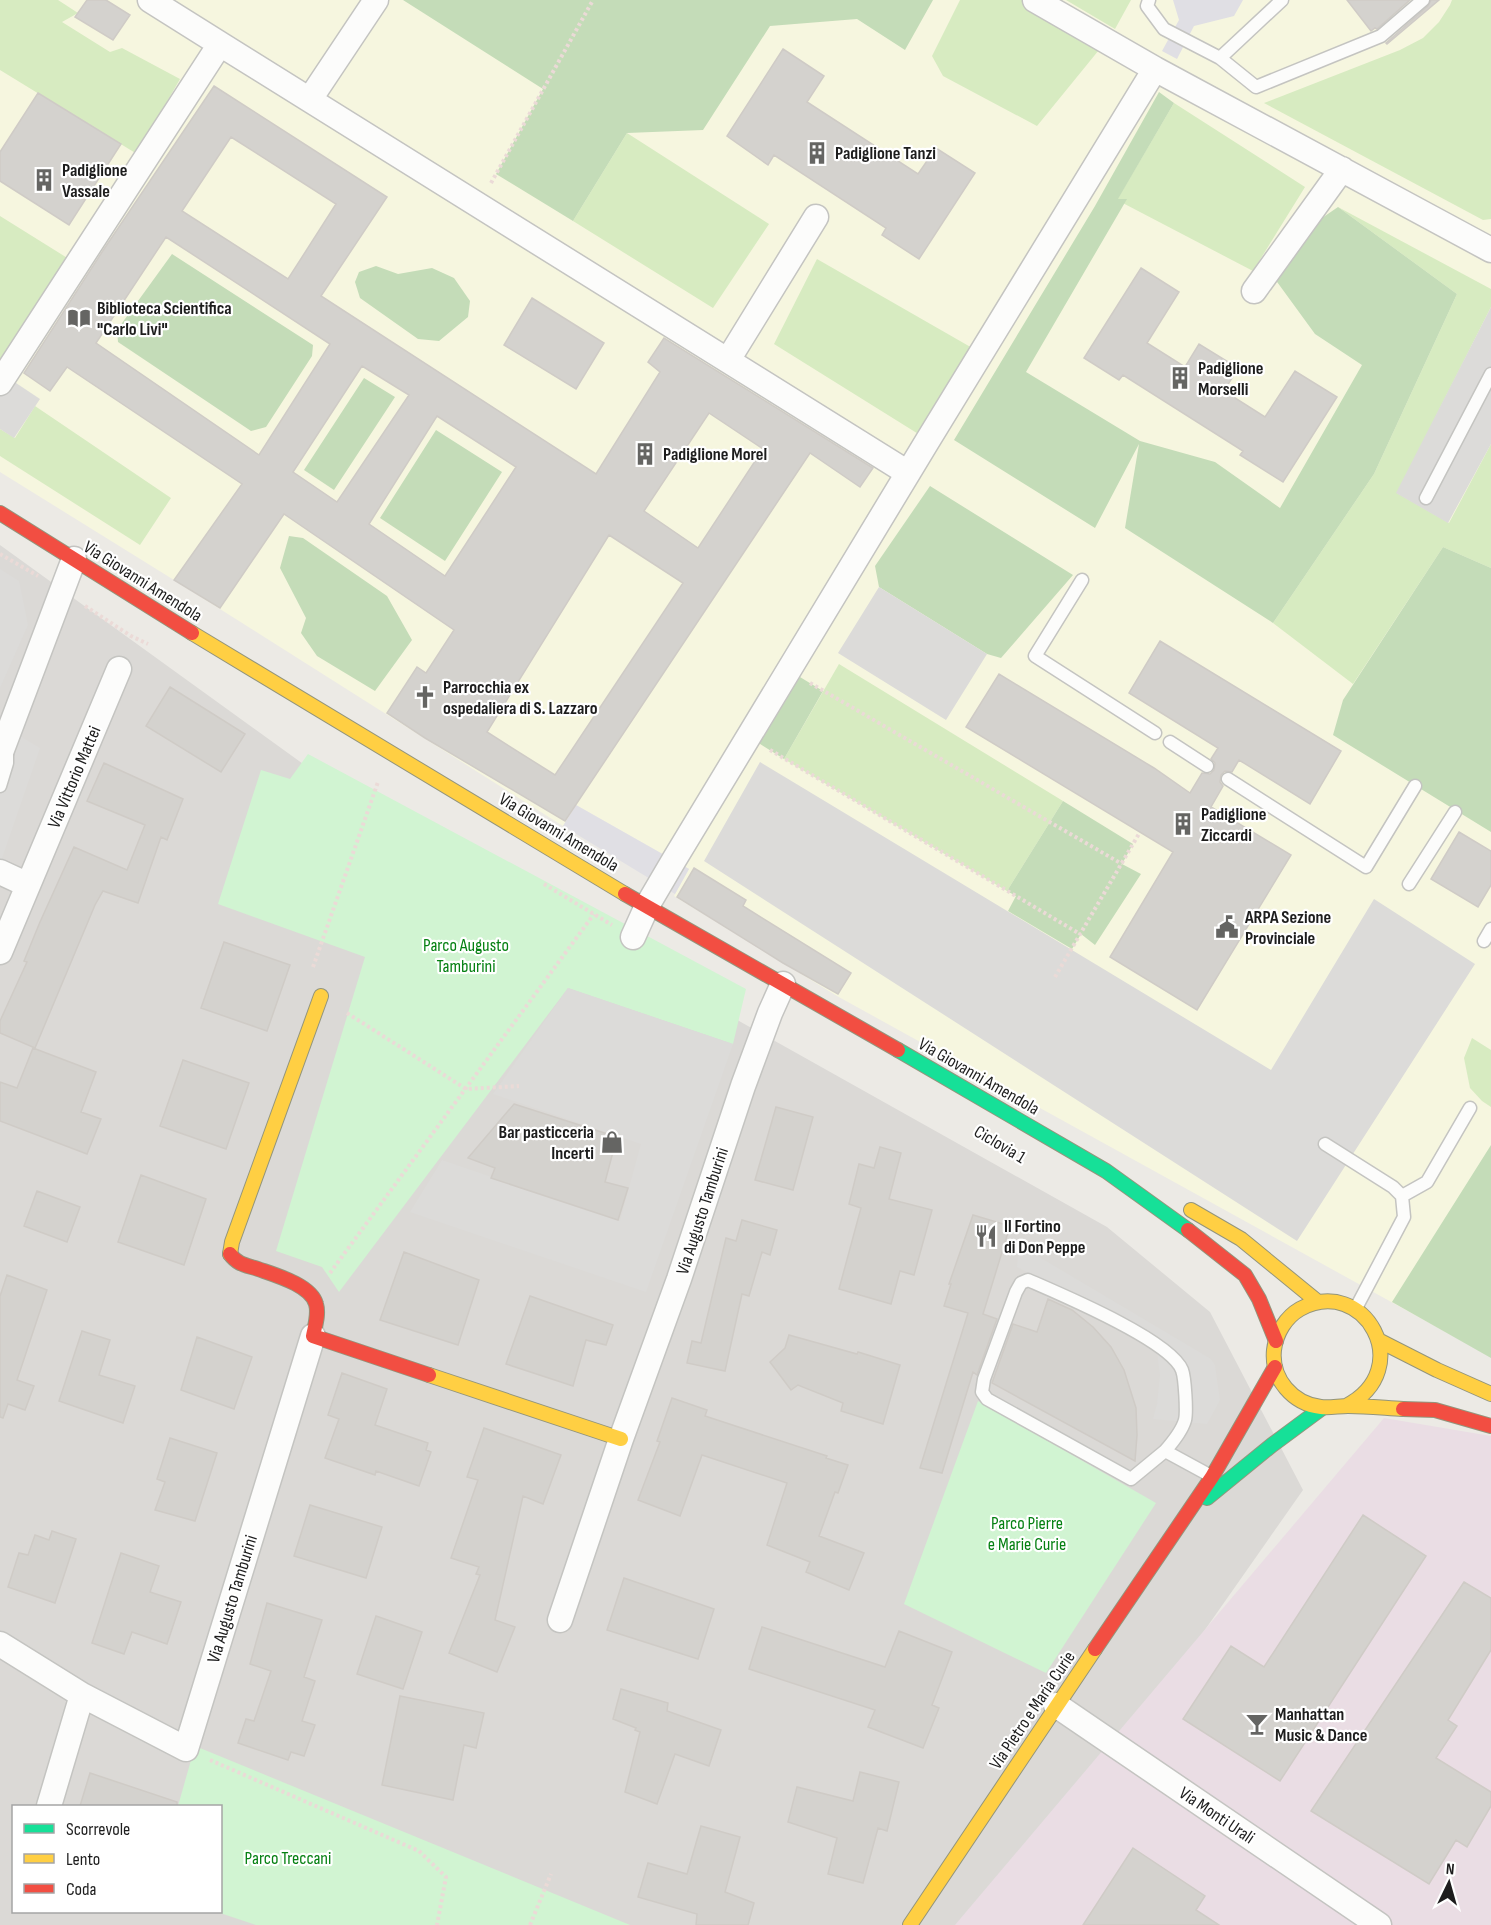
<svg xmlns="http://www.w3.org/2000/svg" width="1491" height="1925" font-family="'Sofia Sans Condensed',sans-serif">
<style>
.residential{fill:#dbd9d6;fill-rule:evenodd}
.industrial{fill:#eadde4}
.education{fill:#f6f6df}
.grass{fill:#d7ebc1}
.forest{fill:#c4dcb8}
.park{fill:#d1f4d2}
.parking{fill:#dcdbd9}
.plaza{fill:#e0dfe4}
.building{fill:#d4d2ce;stroke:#cfcbc6;stroke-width:1.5;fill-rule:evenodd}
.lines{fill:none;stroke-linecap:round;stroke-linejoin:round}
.lane-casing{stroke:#c4c4c1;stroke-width:15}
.street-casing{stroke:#c4c4c1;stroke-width:27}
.fast-casing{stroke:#93957c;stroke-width:16}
.slow-casing{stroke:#93957c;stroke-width:16}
.jam-casing{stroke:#93957c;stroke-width:16}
.path{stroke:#ebdad7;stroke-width:4;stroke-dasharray:3 3;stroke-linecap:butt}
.lane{stroke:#fcfcfb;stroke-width:12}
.street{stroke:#fcfcfb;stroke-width:24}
.fast{stroke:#16e098;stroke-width:14}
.slow{stroke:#ffcf43;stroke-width:14}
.jam{stroke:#f24e42;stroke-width:14}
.labels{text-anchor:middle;stroke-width:4.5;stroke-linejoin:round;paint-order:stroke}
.poi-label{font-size:18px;font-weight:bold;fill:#1d1d1d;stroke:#fff;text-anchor:start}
.street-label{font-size:18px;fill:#1d1d1d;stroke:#fff}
.park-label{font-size:18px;fill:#058012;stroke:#fff}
</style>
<rect width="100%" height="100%" fill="#eceae5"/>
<!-- residential -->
<path class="residential" d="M0,545L407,839L698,998L1107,1227L1210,1312L1303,1490L998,1925H0ZM14,1806H220V1912H14Z"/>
<!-- industrial -->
<path class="industrial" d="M1384,1418L1491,1436V1925H955Z"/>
<!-- education -->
<path class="education" d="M0,0H1491V1357L837,996L674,896L689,869L576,805L563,826L174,580L0,472Z"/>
<!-- grass -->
<path class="grass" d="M0,0H58L78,13L62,22L110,52L122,48L180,79L137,154L0,70Z
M960,0H1023L1103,45L1037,126L943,76L932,56Z
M1066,0H1131L1115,29Z
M1452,0H1491V219L1483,220L1264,103L1400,50L1423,38L1439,22L1450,5Z
M1174,103L1305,187L1253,271L1117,200Z
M627,133L769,224L713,308L573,221Z
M1338,207L1491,289V307L1397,493L1449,523L1491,444V568L1443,547L1353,684L1273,623L1374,474L1457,294Z
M0,216L77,264L0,383Z
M817,259L981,353L928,440L774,344Z
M35,406L171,498L140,545L0,456V429L15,438Z
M839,664L1063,801L1007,891L784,759Z
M1472,1038L1491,1050V1107L1482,1101L1470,1088L1464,1058Z"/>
<!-- forest -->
<path class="forest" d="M403,0H933L905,50L857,19L770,26L703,130L627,133L573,221L496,174L543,89Z
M1159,92L1174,103L1118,199H1127L1026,372L1140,441L1215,462L1280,508L1362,365L1315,334L1261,260L1338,207L1457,294L1374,474L1273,623L1125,528L1139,444L1095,528L954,440L1095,206Z
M172,254L313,345L312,356L266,427L251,431L118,342L117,330Z
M376,266L398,274L432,268L454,278L470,301L468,317L439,341L418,339L360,298L355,282L359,272Z
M364,378L395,397L334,490L304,470Z
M436,430L502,472L445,561L380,518Z
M930,486L1073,575L1001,658L987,654L879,587L875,566Z
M289,536L303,538L387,596L412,640L375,691L317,656L301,633L306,618L280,568Z
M1443,547L1491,568V832L1333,735L1343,700Z
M795,674L823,691L784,759L757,742Z
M1063,801L1133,844L1122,864L1141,874L1095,945L1081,934L1072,949L1008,911L1016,896L1007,891Z
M1491,1145V1358L1392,1302Z"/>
<!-- park -->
<path class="park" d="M308,754L746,989L733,1044L568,988L339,1292L322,1267L276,1251L365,957L218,904L261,770L290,779Z
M978,1401L1156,1503L1046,1673L904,1604Z
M195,1746L630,1925H256L217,1912H220V1806H178Z"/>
<!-- parking -->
<path class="parking" d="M1491,307V444L1448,523L1396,493Z
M4,375L40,399L14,438L0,429V381Z
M0,569L19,581L28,625L0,688Z
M879,587L987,654L946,720L838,653Z
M0,724L40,748L0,864Z
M760,762L1271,1070L1374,899L1475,964L1297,1241L704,861Z
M568,988L733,1044L646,1292L410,1212L442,1160L620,1221L641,1144L493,1094Z
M1019,1245L1211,1359L1215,1365L1220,1400L1207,1424L1153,1419L1157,1404L1160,1375L1157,1352L1131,1325L1017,1267Z"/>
<!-- plaza -->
<path class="plaza" d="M1173,0H1243L1234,16L1194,26L1177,59L1162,51L1179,20Z
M576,805L689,869L675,894L563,826Z"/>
<!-- building -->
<path class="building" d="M87,0H106L130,15L113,40L75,17Z
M1347,0H1410L1377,29L1375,28L1371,31Z
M1431,0H1439L1387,44L1386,43L1428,6Z
M783,49L824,76L807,102L918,174L936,148L975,173L919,259L882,235L886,228L774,155L768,165L727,136Z
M214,86L387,197L321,296L596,474L660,372L648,362L664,338L873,468L860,487L810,453L565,821L425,738L387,713L417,667L426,673L454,630L284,514L220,608L174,580L242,484L67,367L50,391L24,373L104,249ZM231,137L336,204L288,279L182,211ZM166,237L330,344L259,455L96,343ZM362,366L409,395L337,502L293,472ZM709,413L763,449L698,548L644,511ZM437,416L516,467L445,576L369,524ZM609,535L683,583L555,775L487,732Z
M38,93L121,144L69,225L0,181V152Z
M1141,268L1179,292L1147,343L1185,367L1199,344L1238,368L1224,391L1265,417L1295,371L1337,397L1283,482L1240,455L1243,451L1123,375L1119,380L1084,358Z
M532,298L604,343L576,389L504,345Z
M1160,641L1341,751L1310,804L1239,760L1232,772L1225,771L1221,775L1220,782L1223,786L1211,807L1291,855L1197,1010L1110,957L1173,852L966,727L999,674L1154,768L1190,793L1202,773L1210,774L1214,770L1215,763L1211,759L1218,748L1129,693Z
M170,687L245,734L221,772L146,726Z
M104,763L183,799L167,840L161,837L138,903L103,891L95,905L35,1048L0,1033V1021L27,962L24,961L40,922L74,847L127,870L145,825L87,801Z
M1459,832L1491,851V885L1478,907L1431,879Z
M694,868L746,900L743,906L851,973L838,994L783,963L677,897Z
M224,942L290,965L267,1031L201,1008Z
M33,1048L96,1072L81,1112L101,1119L87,1154L0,1121V1082L17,1088Z
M183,1060L249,1083L226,1149L160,1126Z
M514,1104L617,1137L605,1182L628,1188L618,1220L491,1178L495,1168L468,1158Z
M776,1107L813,1117L793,1190L755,1180Z
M880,1147L901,1153L889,1199L932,1210L914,1275L900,1271L891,1304L839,1289L861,1208L849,1204L859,1164L874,1168Z
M141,1175L206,1199L184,1265L118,1242Z
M37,1191L80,1207L67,1242L24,1226Z
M973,1215L1010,1226L983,1314L997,1319L977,1375L973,1372L942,1473L920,1468L968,1313L944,1306L951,1284H949Z
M742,1220L777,1230L770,1255L762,1252L749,1296L742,1294L725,1371L687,1363L692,1341L701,1343L726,1238L736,1241Z
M404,1252L479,1280L458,1345L380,1320Z
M7,1275L47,1290L17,1380L34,1386L25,1410L8,1404L3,1418L0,1417V1296Z
M530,1296L613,1325L606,1345L586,1340L573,1386L506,1364Z
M1048,1299L1072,1310L1093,1327L1111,1347L1124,1370L1136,1408L1137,1435L1135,1461L992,1383L1013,1324L1037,1332Z
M82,1331L110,1340L99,1375L135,1386L123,1423L59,1401Z
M789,1335L857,1354L858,1352L900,1365L883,1424L841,1411L843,1403L798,1385L791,1390L770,1362L785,1348Z
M197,1337L252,1357L234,1409L181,1390Z
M342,1373L387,1389L375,1425L428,1443L426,1450L431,1452L419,1486L376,1471L375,1475L325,1458L339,1419L328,1415Z
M672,1398L707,1410L705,1416L827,1456L826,1458L848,1465L838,1493L835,1492L819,1536L864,1553L849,1590L806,1572L810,1562L767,1545L787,1483L702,1455L680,1516L638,1500L660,1442L657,1441Z
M484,1428L561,1455L543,1504L523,1496L495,1620L515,1627L497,1672L449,1653L480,1575L476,1574L479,1567L451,1558L478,1480L467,1477Z
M170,1438L217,1453L195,1521L155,1510L165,1482L157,1479Z
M310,1505L382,1527L366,1578L294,1556Z
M1363,1515L1426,1556L1280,1781L1183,1719L1231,1646L1264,1667Z
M52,1531L76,1539L55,1603L8,1587L19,1553L28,1555L35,1535L49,1540Z
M121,1553L159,1566L150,1592L181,1602L167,1644L132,1632L124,1654L92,1643Z
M624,1578L714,1609L698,1659L607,1630Z
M1464,1582L1491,1598V1650L1448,1720L1457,1726L1436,1758L1491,1792V1806L1467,1847L1456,1840L1429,1884L1311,1811Z
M267,1603L322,1620L304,1677L315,1681L302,1721L315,1725L304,1756L291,1752L288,1760L238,1743L246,1719L254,1721L271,1671L250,1664Z
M376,1616L422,1632L403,1689L357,1674Z
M762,1627L885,1667L899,1631L952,1652L932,1705L939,1708L923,1748L868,1727L875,1710L749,1669Z
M621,1689L668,1703L667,1711L721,1730L709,1766L675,1754L657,1804L625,1792L640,1732L635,1730L636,1728L613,1719Z
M400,1696L484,1713L476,1748L464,1745L453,1800L382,1785Z
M860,1772L899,1782L887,1831L878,1828L863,1883L828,1874L837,1838L788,1822L797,1787L853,1801Z
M90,1773L177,1802V1806H80Z
M701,1826L740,1837L725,1892L754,1903L748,1925H696L697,1914L638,1897L648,1863L687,1874Z
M1133,1848L1205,1896L1196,1910L1219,1925H1083Z"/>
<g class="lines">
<!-- lane casing -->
<g class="lane-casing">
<path id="lane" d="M1149,0L1147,6L1164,29L1220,58L1256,87L1381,36L1423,0
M1220,58L1282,0
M1426,498L1491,374
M1082,580L1035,656L1155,733
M1170,742L1207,766
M1228,779L1366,867L1415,786
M0,786L7,763V749
M1409,884L1455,812
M1484,941L1491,929
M1325,1144L1393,1187L1402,1196L1404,1217L1356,1308
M1402,1196L1427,1182L1470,1108
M1165,1451L1131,1479L987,1399L982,1392L984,1379L1016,1292L1021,1283L1028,1280C1060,1294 1170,1340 1182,1370C1185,1378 1187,1412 1185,1420C1182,1431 1172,1443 1165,1451L1211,1476"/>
</g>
<!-- street casing -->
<g class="street-casing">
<path id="street" d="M150,0L220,44
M1035,0L1155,69L1491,250
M310,99L376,0
M1254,291L1342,169
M728,360L816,217
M0,383L220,44L908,473
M0,755L74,559
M0,872L28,885
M633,937L647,906L674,860L928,440L1155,69
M0,952L119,669
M560,1620L621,1439L679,1279L743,1086L770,1013L783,984
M0,1644L82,1695L186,1749L313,1336
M1056,1705L1379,1925
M49,1806L82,1695"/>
</g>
<!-- fast casing -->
<g class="fast-casing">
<path id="fast" d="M898,1050L1106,1171L1188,1230
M1207,1498L1272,1445L1322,1408"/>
</g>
<!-- slow casing -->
<g class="slow-casing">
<path id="slow" d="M192,633L625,894
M1191,1210L1241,1239L1318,1302
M230,1254L232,1242L321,996
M1380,1341L1437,1370L1491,1394
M429,1375L621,1439
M1346,1406C1418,1369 1364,1274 1300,1309C1286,1317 1276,1333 1274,1350C1271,1379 1293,1404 1321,1407C1330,1408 1339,1406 1348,1406C1366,1406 1385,1408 1403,1409
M910,1925L1095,1649"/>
</g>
<!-- jam casing -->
<g class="jam-casing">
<path id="jam" d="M0,513L192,633
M625,894L898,1050
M1188,1230L1245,1275L1259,1299L1276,1341
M230,1254C238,1265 246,1265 258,1269C275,1275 311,1285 316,1304C319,1314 315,1326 313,1336L429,1375
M1403,1409L1435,1410L1491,1426
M1095,1649L1212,1477L1275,1367"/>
</g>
<!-- path -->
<path class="path" d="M491,183L593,0
M0,554L38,576
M85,606L131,636L148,644
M810,683L1122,864
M770,750L1080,934
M544,884L612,925
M313,967L378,782
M1055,977L1140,832
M347,1013L466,1089L519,1086
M330,1273L594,914
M210,1760L419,1851L446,1877L437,1925
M530,1925L551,1874"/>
<!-- lane -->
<use href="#lane" class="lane"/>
<!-- street -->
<use href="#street" class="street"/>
<!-- fast -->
<use href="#fast" class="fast"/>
<!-- slow -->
<use href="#slow" class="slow"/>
<!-- jam -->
<use href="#jam" class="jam"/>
</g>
<!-- icons -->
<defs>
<g id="building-bare" transform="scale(1.8)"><path d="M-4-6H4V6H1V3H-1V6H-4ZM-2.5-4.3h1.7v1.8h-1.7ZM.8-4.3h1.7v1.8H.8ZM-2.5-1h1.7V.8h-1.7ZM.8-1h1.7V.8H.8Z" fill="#656563" stroke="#fff" stroke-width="2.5" paint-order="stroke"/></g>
<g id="library-bare" transform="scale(1.8)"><path d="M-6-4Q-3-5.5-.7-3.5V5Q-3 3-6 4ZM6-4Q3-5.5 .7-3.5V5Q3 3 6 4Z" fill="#656563" stroke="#fff" stroke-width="2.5" paint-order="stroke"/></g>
<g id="church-bare" transform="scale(1.8)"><path d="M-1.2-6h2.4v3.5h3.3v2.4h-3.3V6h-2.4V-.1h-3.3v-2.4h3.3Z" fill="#656563" stroke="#fff" stroke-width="2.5" paint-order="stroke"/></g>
<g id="civic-bare" transform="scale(1.8)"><path d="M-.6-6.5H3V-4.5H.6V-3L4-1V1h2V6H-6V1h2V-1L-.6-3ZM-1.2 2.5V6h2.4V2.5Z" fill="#656563" stroke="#fff" stroke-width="2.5" paint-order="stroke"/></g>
<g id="shop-bare" transform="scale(1.8)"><path d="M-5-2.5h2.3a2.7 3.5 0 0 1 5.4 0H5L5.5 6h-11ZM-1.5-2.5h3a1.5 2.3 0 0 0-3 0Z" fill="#656563" stroke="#fff" stroke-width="2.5" paint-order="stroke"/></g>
<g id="restaurant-bare" transform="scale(1.8)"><path d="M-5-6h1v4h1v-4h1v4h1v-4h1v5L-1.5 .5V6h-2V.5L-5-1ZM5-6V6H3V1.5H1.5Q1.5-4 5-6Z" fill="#656563" stroke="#fff" stroke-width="2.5" paint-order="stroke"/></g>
<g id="bar-bare" transform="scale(1.8)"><path d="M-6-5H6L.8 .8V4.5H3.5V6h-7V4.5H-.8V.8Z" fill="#656563" stroke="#fff" stroke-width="2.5" paint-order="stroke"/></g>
</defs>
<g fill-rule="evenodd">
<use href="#building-bare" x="817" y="153"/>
<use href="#building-bare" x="44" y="180"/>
<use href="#library-bare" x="79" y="318"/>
<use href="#building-bare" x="1180" y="378"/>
<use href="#building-bare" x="645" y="454"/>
<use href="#church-bare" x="425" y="697"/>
<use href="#building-bare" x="1183" y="824"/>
<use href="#civic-bare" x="1227" y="927"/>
<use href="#shop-bare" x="612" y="1142"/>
<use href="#restaurant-bare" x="986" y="1236"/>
<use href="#bar-bare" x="1257" y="1724"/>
</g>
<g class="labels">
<!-- poi labels -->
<g class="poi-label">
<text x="835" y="159">Padiglione Tanzi</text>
<text x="62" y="176">Padiglione<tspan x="62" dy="21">Vassale</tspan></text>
<text x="97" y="314">Biblioteca Scientifica<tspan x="97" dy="21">"Carlo Livi"</tspan></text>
<text x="1198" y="374">Padiglione<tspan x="1198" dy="21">Morselli</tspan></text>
<text x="663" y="460">Padiglione Morel</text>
<text x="443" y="693">Parrocchia ex<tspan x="443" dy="21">ospedaliera di S. Lazzaro</tspan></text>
<text x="1201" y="820">Padiglione<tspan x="1201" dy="21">Ziccardi</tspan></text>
<text x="1245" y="923">ARPA Sezione<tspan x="1245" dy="21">Provinciale</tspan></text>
<text x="594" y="1138" text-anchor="end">Bar pasticceria<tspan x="594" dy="21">Incerti</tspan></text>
<text x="1004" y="1232">Il Fortino<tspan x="1004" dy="21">di Don Peppe</tspan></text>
<text x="1275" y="1720">Manhattan<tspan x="1275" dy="21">Music &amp; Dance</tspan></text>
</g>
<!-- street labels -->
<g class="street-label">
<text transform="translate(143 581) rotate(32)" y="6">Via Giovanni Amendola</text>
<text transform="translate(74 777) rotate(-67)" y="6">Via Vittorio Mattei</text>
<text transform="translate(559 832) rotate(31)" y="6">Via Giovanni Amendola</text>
<text transform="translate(979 1076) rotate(30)" y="6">Via Giovanni Amendola</text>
<text transform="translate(1000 1144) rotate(31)" y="6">Ciclovia 1</text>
<text transform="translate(702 1211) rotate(-72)" y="6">Via Augusto Tamburini</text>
<text transform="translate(232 1599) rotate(-73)" y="6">Via Augusto Tamburini</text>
<text transform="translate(1032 1710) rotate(-56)" y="6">Via Pietro e Maria Curie</text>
<text transform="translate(1217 1815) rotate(34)" y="6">Via Monti Urali</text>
</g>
<!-- park labels -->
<g class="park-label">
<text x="466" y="951">Parco Augusto<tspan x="466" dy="21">Tamburini</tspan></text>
<text x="1027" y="1529">Parco Pierre<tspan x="1027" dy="21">e Marie Curie</tspan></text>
<text x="288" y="1864">Parco Treccani</text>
</g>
</g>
<!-- legend -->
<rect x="12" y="1805" width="210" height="108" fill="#ffffff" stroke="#a5a5a5" stroke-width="1.5"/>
<rect x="24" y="1824" width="30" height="9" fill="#16e098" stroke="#a5a5a5" stroke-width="1.5"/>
<text x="66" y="1835" font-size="18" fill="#1d1d1d">Scorrevole</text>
<rect x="24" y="1854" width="30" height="9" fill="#ffcf43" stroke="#a5a5a5" stroke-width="1.5"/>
<text x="66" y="1865" font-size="18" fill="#1d1d1d">Lento</text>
<rect x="24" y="1884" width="30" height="9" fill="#f24e42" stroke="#a5a5a5" stroke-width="1.5"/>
<text x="66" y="1895" font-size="18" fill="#1d1d1d">Coda</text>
<!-- north arrow -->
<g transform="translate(1449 1883) rotate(5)" stroke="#ffffff" stroke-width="4.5" paint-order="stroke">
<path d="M0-4.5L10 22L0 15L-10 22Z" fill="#1d1d1d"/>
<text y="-9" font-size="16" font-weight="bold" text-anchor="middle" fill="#1d1d1d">N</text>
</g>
</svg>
